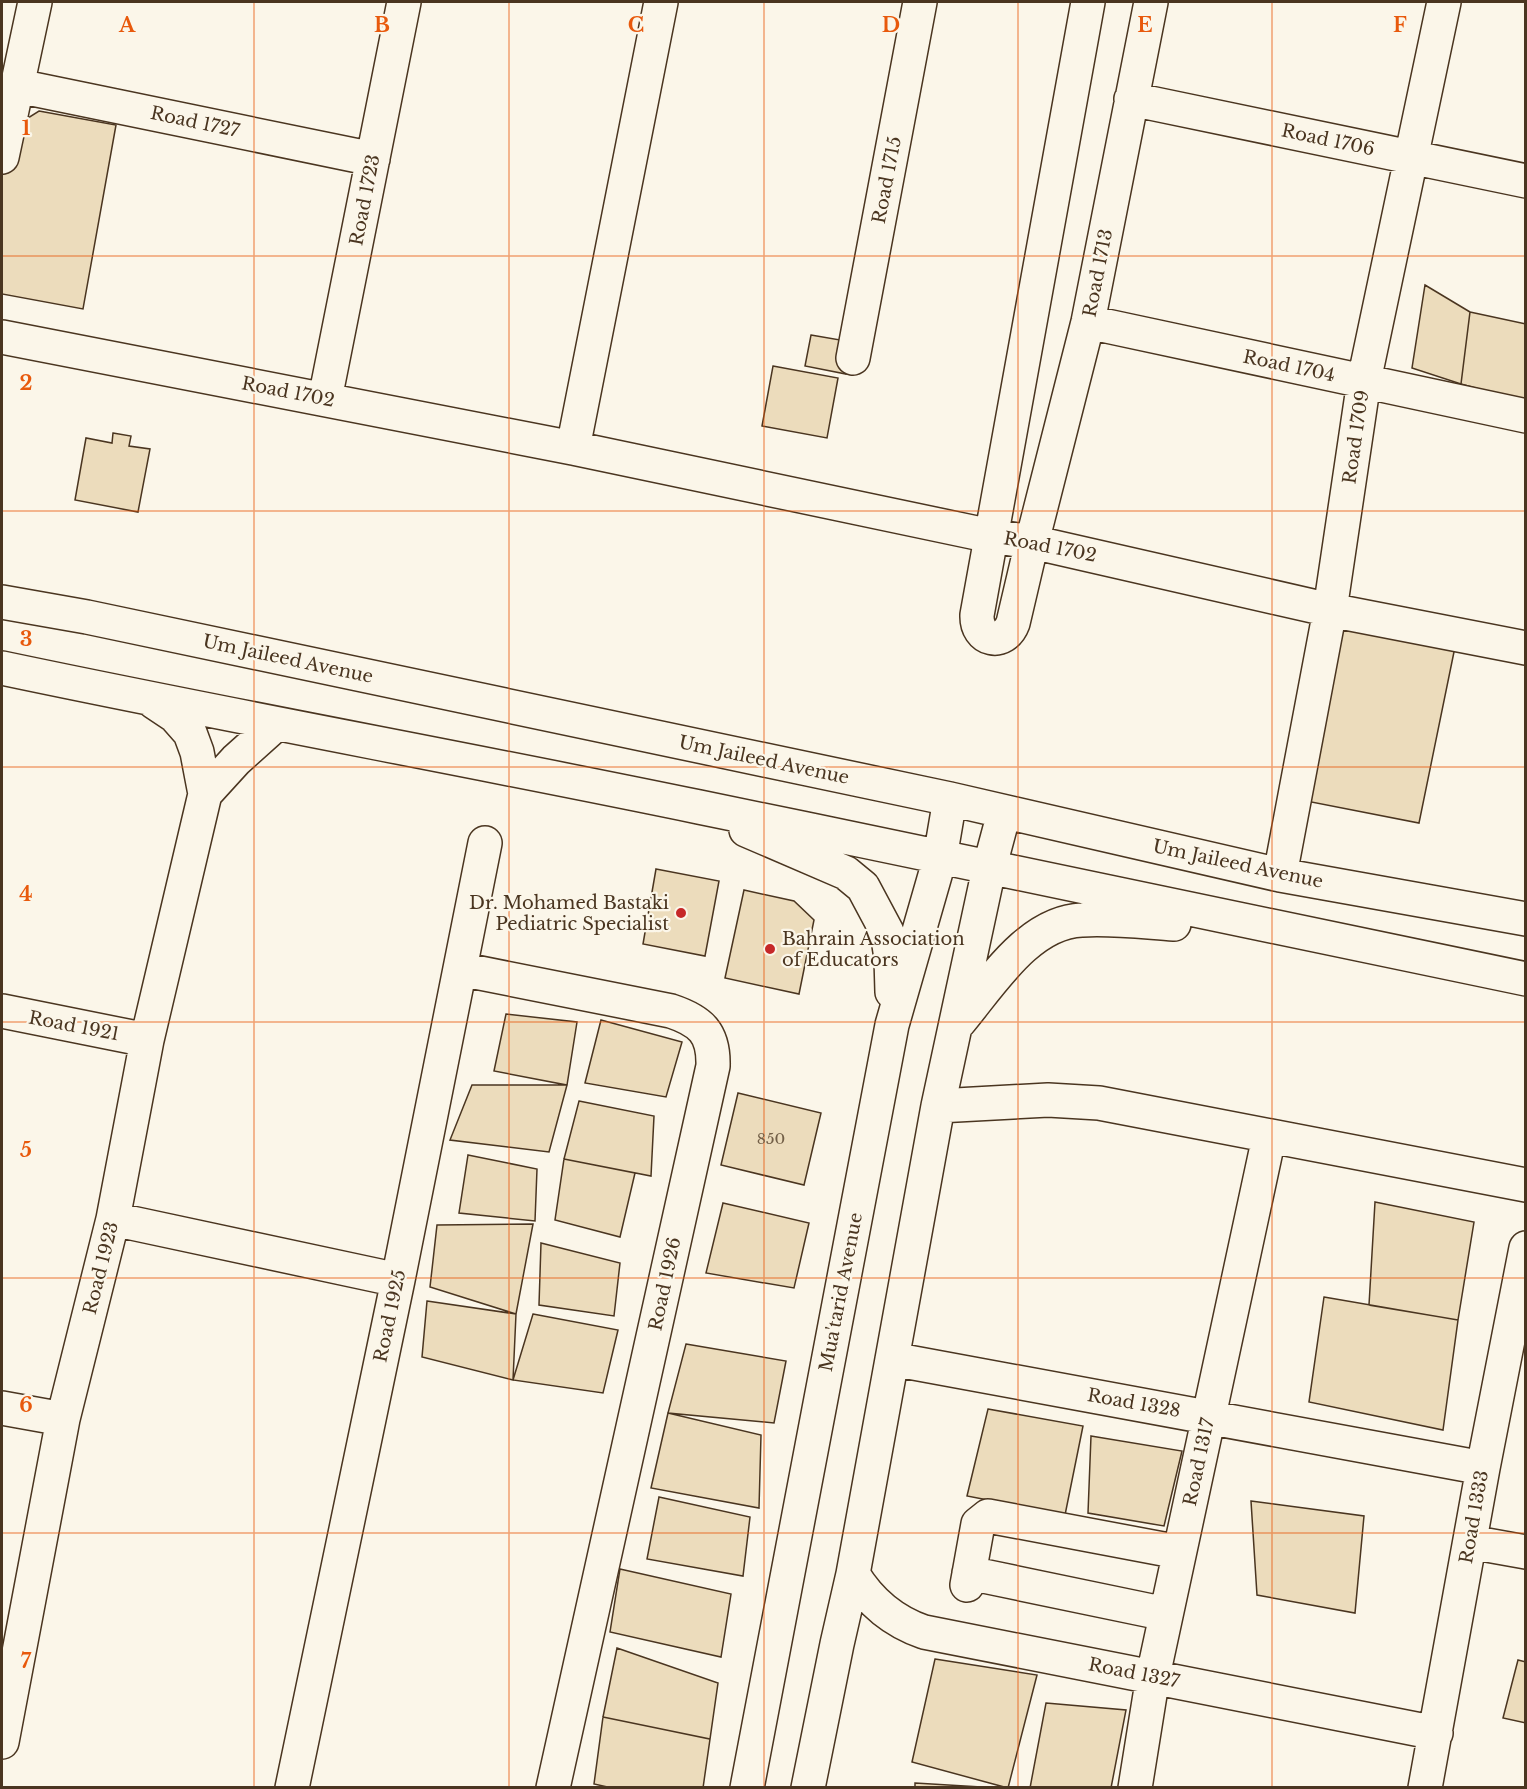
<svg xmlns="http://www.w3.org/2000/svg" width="1527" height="1789" font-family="'Libre Baskerville',serif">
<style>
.building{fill:#ecdcbc;stroke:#4a3520;stroke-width:1.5}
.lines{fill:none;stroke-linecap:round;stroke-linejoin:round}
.minor-casing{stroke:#4a3520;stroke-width:36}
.minor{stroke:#fbf6e9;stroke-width:33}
.grid{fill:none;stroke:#e8590c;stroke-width:1.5;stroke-opacity:0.55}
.poi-dot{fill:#c62828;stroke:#fbf6e9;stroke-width:2}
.labels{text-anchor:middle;stroke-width:4.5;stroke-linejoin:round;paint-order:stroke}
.number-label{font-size:15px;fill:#725f47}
.street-label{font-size:18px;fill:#4a3520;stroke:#fbf6e9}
.poi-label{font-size:18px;fill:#4a3520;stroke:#fbf6e9;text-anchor:end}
.grid-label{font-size:20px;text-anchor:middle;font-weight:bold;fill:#e8590c;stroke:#fbf6e9;stroke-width:4.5;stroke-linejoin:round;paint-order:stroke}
</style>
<rect width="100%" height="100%" fill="#fbf6e9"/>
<!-- building -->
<path class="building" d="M39,111L116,125L83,309L2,294V164L12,128Z
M1425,285L1470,312L1461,384L1412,368Z
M1470,312L1526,324V402L1461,384Z
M811,335L852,342L846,374L805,366Z
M773,366L838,378L827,438L762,426Z
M113,433L131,436L129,446L150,449L138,512L75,500L86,438L112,443Z
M1343,624L1455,647L1419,823L1301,800Z
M656,869L719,881L705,956L643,944Z
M744,890L794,901L814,920L799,994L725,978Z
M506,1014L577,1022L567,1085L494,1071Z
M601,1020L682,1042L666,1097L585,1083Z
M472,1085H567L549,1152L450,1140Z
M738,1093L821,1113L804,1185L721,1165Z
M579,1101L654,1116L651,1176L564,1159Z
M468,1155L537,1169L535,1221L459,1213Z
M564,1159L635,1173L620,1237L555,1220Z
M1375,1202L1474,1222L1458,1320L1369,1305Z
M723,1203L809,1223L794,1288L706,1273Z
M533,1224L516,1314L430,1287L437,1225Z
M541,1243L620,1263L614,1316L539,1305Z
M1324,1297L1458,1320L1443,1430L1309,1402Z
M427,1301L516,1314L513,1380L422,1357Z
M533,1314L618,1330L603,1393L513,1380Z
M686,1344L786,1361L774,1423L668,1413Z
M988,1409L1083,1426L1065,1515L967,1496Z
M668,1413L761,1435L759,1508L651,1488Z
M1091,1436L1182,1451L1164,1526L1088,1513Z
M659,1497L750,1517L743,1576L647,1559Z
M1251,1501L1364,1516L1355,1613L1257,1595Z
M620,1569L731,1594L721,1657L610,1632Z
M617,1648L718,1683L710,1739L603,1717Z
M935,1659L1037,1675L1008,1788L912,1762Z
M1518,1660L1526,1662V1723L1503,1718Z
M1046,1703L1126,1710L1111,1788H1030Z
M603,1717L710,1739L703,1788H612L594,1784Z
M915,1783L998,1788H915Z"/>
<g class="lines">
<!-- minor casing -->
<g class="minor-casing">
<path id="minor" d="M1088,2L977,615C976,641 1004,647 1013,623L1032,542L1088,322L1151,2
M18,86L373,159
M1131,99L1526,181
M2,157L35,2
M1088,322L1526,416
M2,337L573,448L991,536L1032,542L1330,610L1526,648
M853,358L920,2
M325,399L404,2
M573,448L661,2
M2,602L87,617L950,799L1280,875L1526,919
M2,668C234,717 467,759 699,807C975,863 1250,924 1526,979
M205,794L236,760L275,725
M746,830L846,873L863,887L887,932L891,958L892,992
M1280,875L1330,610L1364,381L1444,2
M460,969L671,1011C701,1021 714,1033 713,1066L553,1788
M2,1011L147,1040
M959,1022C991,984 1028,922 1082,920C1112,918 1144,922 1174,924
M938,1106L1048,1100L1099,1103L1526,1185
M113,1219L398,1280
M892,1359L1483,1468
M2,1408L63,1419
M1470,1542L1526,1552
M969,1573L1166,1614
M853,1574C870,1602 892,1621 924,1632L1436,1733
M967,1585L978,1524L988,1516L1179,1552
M2,1742L63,1419L113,1219L147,1040L205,794L197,752L190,733L175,716L154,702
M292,1788L398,1280L485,843
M747,1788L892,1025L940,858L950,799
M808,1788L837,1644L853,1574L938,1106L989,869L1004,813
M1135,1788L1153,1676L1269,1137
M1425,1788L1483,1468L1526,1248"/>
</g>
<!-- minor -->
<use href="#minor" class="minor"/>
</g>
<!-- grid -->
<path class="grid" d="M254,2V1788M509,2V1788M764,2V1788M1018,2V1788M1272,2V1788M2,256H1526M2,511H1526M2,767H1526M2,1022H1526M2,1278H1526M2,1533H1526"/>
<!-- markers -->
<g class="poi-dot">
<circle cx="681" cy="913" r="6"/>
<circle cx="770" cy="949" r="6"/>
</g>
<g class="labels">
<!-- number labels -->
<g class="number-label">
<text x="771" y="1144">850</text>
</g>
<!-- street labels -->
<g class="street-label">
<text transform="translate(195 122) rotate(12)" y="6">Road 1727</text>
<text transform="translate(1328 140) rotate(12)" y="6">Road 1706</text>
<text transform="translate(887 180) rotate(-79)" y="6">Road 1715</text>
<text transform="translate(365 200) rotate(-79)" y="6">Road 1723</text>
<text transform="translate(1098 273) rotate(-79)" y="6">Road 1713</text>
<text transform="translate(1289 366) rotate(12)" y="6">Road 1704</text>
<text transform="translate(288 392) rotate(11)" y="6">Road 1702</text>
<text transform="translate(1356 437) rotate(-82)" y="6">Road 1709</text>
<text transform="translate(1050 547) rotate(11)" y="6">Road 1702</text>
<text transform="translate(288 659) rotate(12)" y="6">Um Jaileed Avenue</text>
<text transform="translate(764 760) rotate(12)" y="6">Um Jaileed Avenue</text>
<text transform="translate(1238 864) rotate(12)" y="6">Um Jaileed Avenue</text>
<text transform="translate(74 1026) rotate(11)" y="6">Road 1921</text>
<text transform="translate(101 1268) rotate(-76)" y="6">Road 1923</text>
<text transform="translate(665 1284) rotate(-78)" y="6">Road 1926</text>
<text transform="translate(841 1292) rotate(-79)" y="6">Mua'tarid Avenue</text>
<text transform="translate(390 1316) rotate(-78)" y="6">Road 1925</text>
<text transform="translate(1134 1403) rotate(10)" y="6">Road 1328</text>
<text transform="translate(1199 1462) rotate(-78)" y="6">Road 1317</text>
<text transform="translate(1474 1517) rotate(-80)" y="6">Road 1333</text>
<text transform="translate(1134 1673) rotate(11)" y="6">Road 1327</text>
</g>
<!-- poi labels -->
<g class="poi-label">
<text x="669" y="909">Dr. Mohamed Bastaki<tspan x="669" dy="21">Pediatric Specialist</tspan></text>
<text x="782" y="945" text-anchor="start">Bahrain Association<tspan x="782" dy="21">of Educators</tspan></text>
</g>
</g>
<g class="grid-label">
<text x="127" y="32">A</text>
<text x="382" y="32">B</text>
<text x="636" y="32">C</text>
<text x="891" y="32">D</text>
<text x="1145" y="32">E</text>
<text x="1400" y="32">F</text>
<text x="26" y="135">1</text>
<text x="26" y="390">2</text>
<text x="26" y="646">3</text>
<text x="26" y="901">4</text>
<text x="26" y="1157">5</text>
<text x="26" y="1412">6</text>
<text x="26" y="1668">7</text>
</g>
<!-- border -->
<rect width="1527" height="1789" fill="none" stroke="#4a3520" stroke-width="6"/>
</svg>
